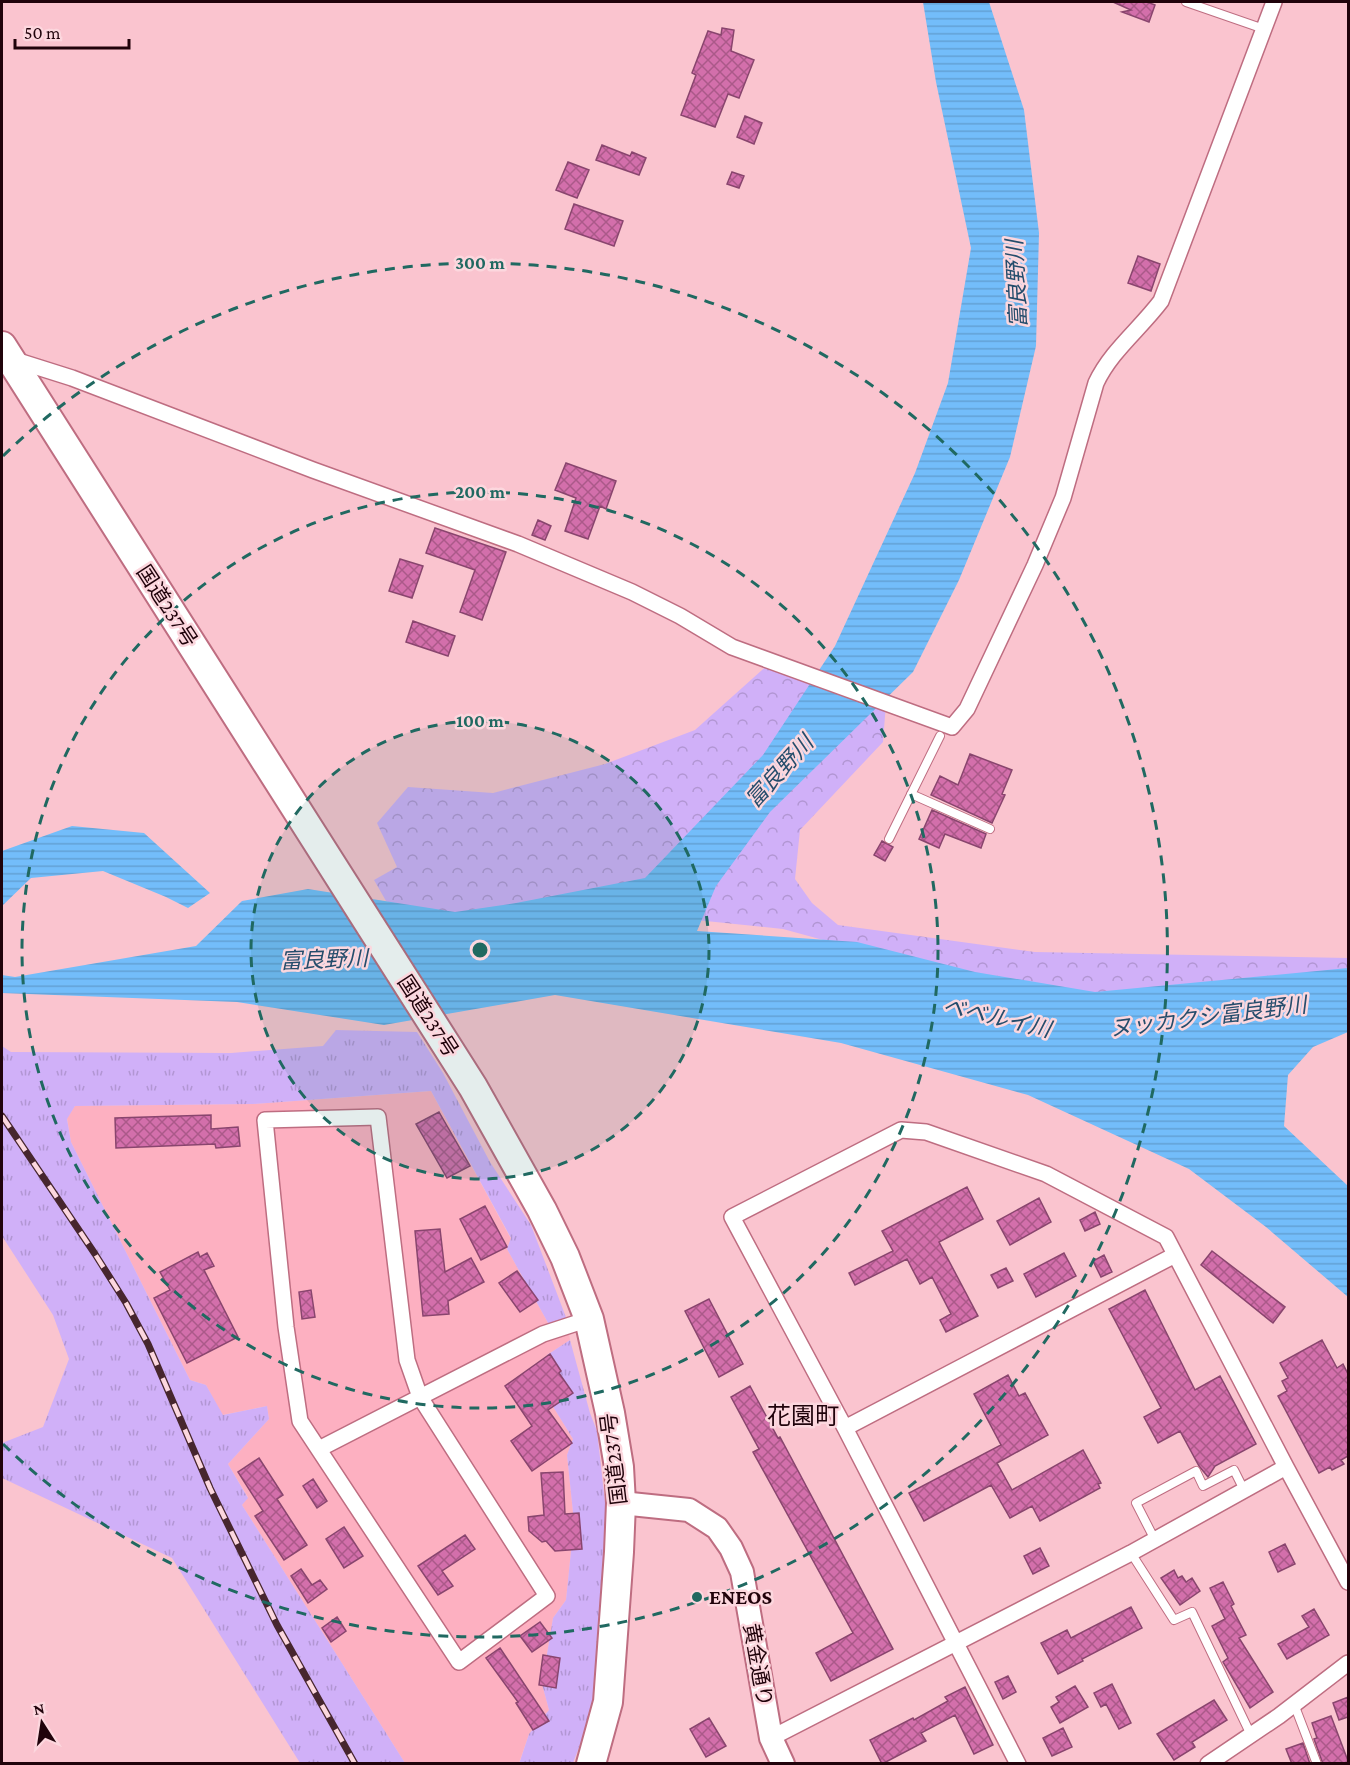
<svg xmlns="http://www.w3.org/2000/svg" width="1350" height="1765" font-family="'Crimson Pro','Noto Sans JP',serif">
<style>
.built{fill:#fdb0c1}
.grass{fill:url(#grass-tufts)}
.forest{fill:url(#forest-crowns)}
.water{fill:url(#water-rules)}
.building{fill:url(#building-cross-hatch);stroke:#89456e;stroke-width:1.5}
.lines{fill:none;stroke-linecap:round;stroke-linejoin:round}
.lane-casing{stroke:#be6d81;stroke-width:10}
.street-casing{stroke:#be6d81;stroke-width:18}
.secondary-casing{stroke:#be6d81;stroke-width:26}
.highway-casing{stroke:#be6d81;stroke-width:32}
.lane{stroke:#fff;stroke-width:8}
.street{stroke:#fff;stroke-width:15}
.secondary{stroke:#fff;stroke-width:22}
.highway{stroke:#fff;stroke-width:28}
.rail-casing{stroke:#47262e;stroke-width:7}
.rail{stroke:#fcd7de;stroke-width:4.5;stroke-dasharray:14;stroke-linecap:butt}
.ring{fill:none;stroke:#206961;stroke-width:3;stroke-dasharray:10 8}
.poi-dot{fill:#206961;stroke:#fcd7de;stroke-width:2}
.labels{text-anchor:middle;stroke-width:5;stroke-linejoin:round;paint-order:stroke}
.street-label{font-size:21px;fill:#20030b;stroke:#fcd7de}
.poi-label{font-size:21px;font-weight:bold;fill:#20030b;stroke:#fcd7de;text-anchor:start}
.water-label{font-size:22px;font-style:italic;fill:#254d6c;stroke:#fcd7de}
.quarter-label{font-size:24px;fill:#20030b;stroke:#fcd7de}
.centre{fill:#206961;stroke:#fcd7de;stroke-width:3}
.ring-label{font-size:18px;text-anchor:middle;font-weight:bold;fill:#206961;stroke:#fcd7de;stroke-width:5;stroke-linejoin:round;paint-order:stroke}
</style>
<defs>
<pattern id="grass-tufts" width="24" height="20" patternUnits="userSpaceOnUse" patternTransform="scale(1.5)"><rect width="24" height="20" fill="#d0b0f8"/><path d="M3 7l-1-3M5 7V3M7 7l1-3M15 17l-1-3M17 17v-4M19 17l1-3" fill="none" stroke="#b296d3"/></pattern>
<pattern id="forest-crowns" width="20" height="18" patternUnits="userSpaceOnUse" patternTransform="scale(1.5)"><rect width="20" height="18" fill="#d0b0f8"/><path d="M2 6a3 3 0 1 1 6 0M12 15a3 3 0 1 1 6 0" fill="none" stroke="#b296d3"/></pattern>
<pattern id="water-rules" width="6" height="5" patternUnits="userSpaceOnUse" patternTransform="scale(1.5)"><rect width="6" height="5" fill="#73bdfa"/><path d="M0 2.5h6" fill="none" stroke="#63a1d5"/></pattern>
<pattern id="building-cross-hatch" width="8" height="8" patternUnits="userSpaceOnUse" patternTransform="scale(1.5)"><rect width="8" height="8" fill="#d36fab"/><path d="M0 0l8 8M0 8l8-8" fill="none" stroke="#ab5989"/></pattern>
</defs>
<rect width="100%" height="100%" fill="#fac4cf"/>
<!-- built -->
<path class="built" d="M431,1091L511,1239L507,1249L552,1330L567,1320L570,1340L547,1355L565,1393L552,1405L573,1439L567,1455L574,1522L566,1600L553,1618L542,1684L549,1710L529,1734L519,1763H405L242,1505L248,1497L228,1464L269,1419L267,1406L222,1415L206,1385L190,1380L71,1142L67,1118L75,1106L253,1104Z"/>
<!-- grass -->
<path class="grass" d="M336,1030L417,1032L443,1073L490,1162L531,1225L567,1320L552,1330L507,1249L511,1238L431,1091L253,1104L75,1106L67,1119L71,1142L190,1380L206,1385L223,1415L267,1406L269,1419L228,1464L248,1498L242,1505L405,1763H300L172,1558L2,1478V1443L43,1427L69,1359L53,1315L2,1236V1046L11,1052L231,1053L323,1046Z
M570,1340L590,1413L597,1431L606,1511L597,1701L573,1763L519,1764L529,1734L549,1710L542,1684L553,1618L566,1600L574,1522L567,1455L573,1439L552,1405L565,1393L547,1355Z"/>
<!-- forest -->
<path class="forest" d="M772,661L887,690L883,742L800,830L795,879L812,903L838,925L1035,952L1348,958V978L1141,1011L991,986L783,929L696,920L415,913L386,901L374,880L397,867L377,823L408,787L493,793L605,764L695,730Z"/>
<!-- water -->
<path class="water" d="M923,2H989L1024,110L1039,233L1036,346L1010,457L959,580L913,672L770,812L716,886L697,931L857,942L975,972L1095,992L1348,968V1032L1313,1047L1288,1075L1284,1126L1348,1186V1297L1266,1227L1189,1169L1028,1095L841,1043L555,995L384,1025L237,1002L2,993V975L15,977L196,946L242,901L308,889L455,912L516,903L645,878L763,755L835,646L915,473L948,383L971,248L936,82Z
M72,826L144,833L210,893L188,908L166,897L103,871L31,878L2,906V851Z"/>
<!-- building -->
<path class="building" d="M1113,2H1147L1155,5L1149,22L1122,12L1131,10Z
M722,28L734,30L731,51L754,60L739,98L728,94L715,127L681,115L696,75L692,73L708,31L721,35Z
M745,116L762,123L754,144L737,137Z
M602,145L630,156L632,152L646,158L639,175L596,160Z
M568,162L589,170L577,198L556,190Z
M732,172L744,176L739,188L727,184Z
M574,204L623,221L614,246L565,229Z
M1138,256L1160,264L1151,291L1128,283Z
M566,463L616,481L606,509L600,506L588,539L565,531L576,498L555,490Z
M538,520L551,526L545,540L532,535Z
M435,528L506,552L482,620L460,612L475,570L426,553Z
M400,559L423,566L412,598L389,591Z
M413,621L455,636L448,656L406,642Z
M970,754L1012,770L1002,794L1005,795L992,823L931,795L940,776L958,785Z
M932,810L986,834L981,848L945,834L939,848L919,839Z
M882,841L893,847L885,861L874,855Z
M439,1112L470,1166L447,1178L416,1124Z
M211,1115V1129L238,1127L240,1146L216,1148L215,1144L116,1148L115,1118Z
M967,1187L983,1219L939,1242L978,1316L946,1332L940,1320L951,1314L932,1277L920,1284L907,1259L855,1285L849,1273L893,1251L882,1231Z
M1039,1198L1051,1222L1010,1245L997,1221Z
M485,1206L507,1247L481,1260L460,1219Z
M1095,1212L1100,1224L1085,1231L1080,1220Z
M440,1229L445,1272L471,1258L484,1282L448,1301L449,1314L423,1316L415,1231Z
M1212,1251L1285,1307L1273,1323L1201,1265Z
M198,1252L200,1257L207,1253L214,1266L204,1270L238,1337L187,1363L154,1298L170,1290L160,1272Z
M1064,1253L1076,1276L1036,1297L1024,1274Z
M1104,1255L1112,1272L1101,1277L1093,1261Z
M1006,1268L1013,1281L998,1288L991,1275Z
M517,1271L538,1300L520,1312L499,1283Z
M311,1290L315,1317L302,1319L299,1292Z
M1145,1290L1195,1390L1220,1376L1256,1444L1215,1466L1208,1477L1199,1466L1180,1431L1158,1443L1144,1417L1161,1408L1109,1309Z
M709,1299L743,1364L719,1377L685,1311Z
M1322,1340L1337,1368L1343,1364L1348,1374V1456L1341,1460L1344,1464L1332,1470L1330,1467L1319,1473L1278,1396L1287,1391L1282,1381L1288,1378L1280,1363Z
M550,1354L561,1371L559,1373L573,1393L548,1410L572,1443L532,1471L511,1441L532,1426L505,1386Z
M1008,1375L1019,1396L1025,1393L1048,1435L997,1463L1012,1490L1083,1450L1101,1483L1098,1484L1100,1488L1040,1521L1032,1506L1010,1518L991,1485L924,1521L909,1493L1001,1445L974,1394Z
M750,1386L778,1438L780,1437L893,1649L831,1681L816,1653L853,1633L753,1452L759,1449L731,1397Z
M259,1458L283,1495L277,1499L307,1545L284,1560L255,1516L263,1511L238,1472Z
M563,1472L565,1514L579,1513L582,1549L555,1551L546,1541L542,1542L529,1531L528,1517L544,1515L541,1473Z
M313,1479L327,1501L317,1508L303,1486Z
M344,1527L363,1556L344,1568L326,1539Z
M465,1535L475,1549L442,1571L453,1586L438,1595L418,1566Z
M1285,1544L1295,1564L1278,1572L1269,1552Z
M1040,1548L1049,1566L1033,1574L1024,1556Z
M301,1569L312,1585L320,1580L327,1589L308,1603L291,1576Z
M1174,1570L1178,1578L1182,1576L1186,1582L1192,1578L1200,1591L1180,1605L1161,1578Z
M1223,1582L1234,1604L1231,1606L1246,1635L1239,1638L1273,1692L1250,1708L1223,1662L1228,1658L1212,1626L1225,1619L1210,1588Z
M1131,1607L1142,1628L1082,1659L1083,1661L1058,1674L1041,1643L1067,1630L1071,1638Z
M1314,1609L1329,1635L1287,1659L1278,1644L1309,1627L1302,1616Z
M337,1617L346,1631L331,1642L322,1628Z
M540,1622L552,1638L532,1652L520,1636Z
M500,1648L549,1721L533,1730L516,1703L518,1702L486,1658Z
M543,1655L560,1658L556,1688L539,1685Z
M1008,1676L1016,1692L1003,1699L995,1682Z
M1112,1684L1131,1723L1119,1729L1106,1704L1101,1707L1094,1693Z
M1075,1686L1088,1707L1060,1723L1051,1707L1059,1702L1056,1697Z
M965,1687L993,1745L974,1754L955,1715L921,1733L926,1741L882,1764L870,1740L913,1718L914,1720L948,1701L945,1697Z
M1348,1697V1717L1339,1720L1333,1703Z
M1214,1700L1227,1720L1192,1742L1195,1747L1174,1760L1157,1734Z
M1331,1716L1348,1761V1764H1323L1314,1739L1317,1738L1312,1723Z
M709,1718L726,1746L706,1757L690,1729Z
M1063,1728L1072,1747L1052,1756L1043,1738Z
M1303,1743L1310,1764H1292L1286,1749Z"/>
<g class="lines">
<!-- lane casing -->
<g class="lane-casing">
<path id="lane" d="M1186,2L1264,29
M911,794L990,829
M889,839L940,736
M1155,1540L1136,1503L1196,1471L1203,1486L1234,1470L1244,1490
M1131,1553L1174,1620L1192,1612L1251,1735
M1294,1704L1317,1764"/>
</g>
<!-- street casing -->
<g class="street-casing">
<path id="street" d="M15,360L72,378L313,470L518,544L632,592L680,616L732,647L952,727L967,709L1035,565L1063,498L1096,383C1111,351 1140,329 1161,301L1274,2
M378,1117L407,1360L420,1397L547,1596L459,1662L300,1421L286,1327L265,1120Z
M845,1428L1175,1255
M319,1449L543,1334L589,1319
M771,1738L1131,1553L1286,1467
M1018,1764L845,1428L732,1217L901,1130L926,1132L1046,1174L1166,1237L1286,1467L1348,1582
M1208,1764L1279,1716L1348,1663"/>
</g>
<!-- secondary casing -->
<g class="secondary-casing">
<path id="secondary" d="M621,1503L689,1510L717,1528L731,1548L742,1572L771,1738L783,1764"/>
</g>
<!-- highway casing -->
<g class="highway-casing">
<path id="highway" d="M2,346L473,1087L542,1210L565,1257L589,1319L610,1413L619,1467L621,1503L619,1552L608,1702L591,1764"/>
</g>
<!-- lane -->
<use href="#lane" class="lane"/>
<!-- street -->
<use href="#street" class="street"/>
<!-- secondary -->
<use href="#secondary" class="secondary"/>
<!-- highway -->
<use href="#highway" class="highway"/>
<!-- rail casing -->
<g class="rail-casing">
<path id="rail" d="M2,1116L95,1254L126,1303L148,1344L210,1488L277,1625L355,1764"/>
</g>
<!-- rail -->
<use href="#rail" class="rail"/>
</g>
<!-- distance rings -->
<circle cx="480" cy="950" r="229" fill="#206961" fill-opacity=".12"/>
<g class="ring">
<circle cx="480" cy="950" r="229"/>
<circle cx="480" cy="950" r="458"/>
<path d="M3 456A687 687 0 1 1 3 1444"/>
</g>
<!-- markers -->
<circle class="poi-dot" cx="697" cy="1597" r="6"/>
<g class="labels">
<!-- street labels -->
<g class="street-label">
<text transform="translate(167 606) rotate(57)" y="7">国道237号</text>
<text transform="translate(428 1016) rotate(57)" y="7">国道237号</text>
<text transform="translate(614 1459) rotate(-97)" y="7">国道237号</text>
<text transform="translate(758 1665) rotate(80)" y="7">黄金通り</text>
</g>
<!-- poi labels -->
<g class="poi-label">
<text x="709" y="1604">ENEOS</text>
</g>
<!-- water labels -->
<g class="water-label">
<text transform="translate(1016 284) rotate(-93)" y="8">富良野川</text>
<text transform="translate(779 771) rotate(-48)" y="8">富良野川</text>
<text transform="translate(324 959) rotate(-2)" y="8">富良野川</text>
<text transform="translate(1208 1016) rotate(-7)" y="8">ヌッカクシ富良野川</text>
<text transform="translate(997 1017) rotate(13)" y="8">ベベルイ川</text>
</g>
<!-- quarter labels -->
<g class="quarter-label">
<text x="803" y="1424">花園町</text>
</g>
</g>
<circle cx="480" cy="950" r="9" class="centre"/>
<g class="ring-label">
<text x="480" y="269">300 m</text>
<text x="480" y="498">200 m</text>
<text x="480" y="727">100 m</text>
</g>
<!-- border -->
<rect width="1350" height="1765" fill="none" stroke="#20030b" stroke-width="6"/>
<!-- north arrow -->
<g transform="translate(42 1723) rotate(348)" stroke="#fcd7de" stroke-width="4.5" paint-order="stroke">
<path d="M0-4.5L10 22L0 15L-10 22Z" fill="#20030b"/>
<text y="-9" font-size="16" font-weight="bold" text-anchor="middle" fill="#20030b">N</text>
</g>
<!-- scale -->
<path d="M15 39v9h114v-9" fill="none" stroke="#20030b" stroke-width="3"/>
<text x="24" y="39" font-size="18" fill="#20030b" stroke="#fcd7de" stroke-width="4.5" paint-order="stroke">50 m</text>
</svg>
